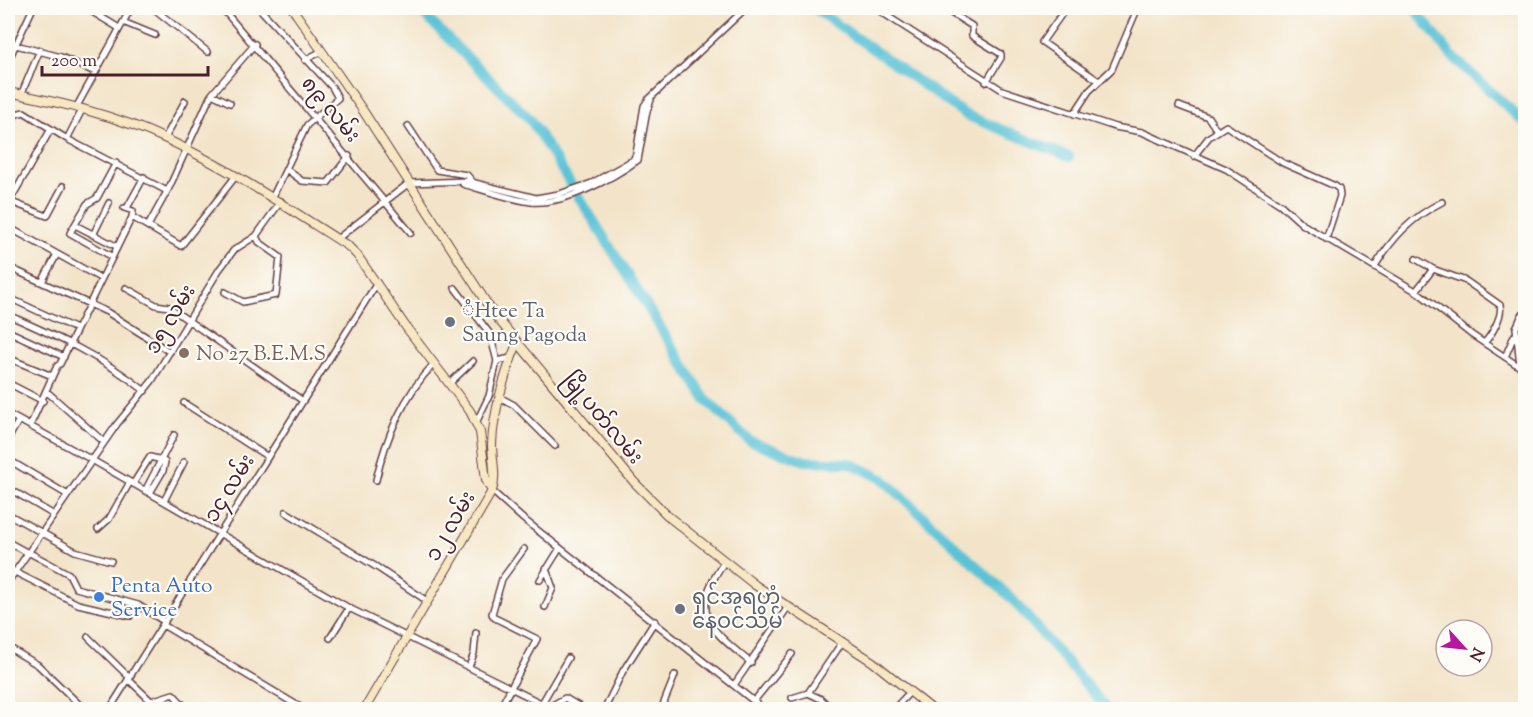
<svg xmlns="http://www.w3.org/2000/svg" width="1533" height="717" font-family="'Sorts Mill Goudy','Noto Sans Myanmar',serif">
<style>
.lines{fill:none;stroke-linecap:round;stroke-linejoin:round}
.river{stroke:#5bc3d7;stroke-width:10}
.street-casing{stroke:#633d43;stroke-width:8}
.secondary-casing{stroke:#633d43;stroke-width:10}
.street{stroke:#fff;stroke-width:5}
.secondary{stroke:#f7e8c3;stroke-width:8}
.worship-dot{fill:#6b7280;stroke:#fdfcf7;stroke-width:2}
.education-dot{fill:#8d6e63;stroke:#fdfcf7;stroke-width:2}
.shop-dot{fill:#3f7fe0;stroke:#fdfcf7;stroke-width:2}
.labels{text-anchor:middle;stroke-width:4.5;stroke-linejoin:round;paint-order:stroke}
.street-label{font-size:21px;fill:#4a1f2b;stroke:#fdfcf7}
.worship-label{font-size:21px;fill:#5b616d;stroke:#fdfcf7;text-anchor:start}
.education-label{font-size:21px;fill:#785e54;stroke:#fdfcf7;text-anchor:start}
.shop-label{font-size:21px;fill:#366cbe;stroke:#fdfcf7;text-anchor:start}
</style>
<rect width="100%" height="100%" fill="#fdfcf7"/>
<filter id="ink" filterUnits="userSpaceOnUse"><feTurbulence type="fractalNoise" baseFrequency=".0167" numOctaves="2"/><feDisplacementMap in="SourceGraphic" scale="12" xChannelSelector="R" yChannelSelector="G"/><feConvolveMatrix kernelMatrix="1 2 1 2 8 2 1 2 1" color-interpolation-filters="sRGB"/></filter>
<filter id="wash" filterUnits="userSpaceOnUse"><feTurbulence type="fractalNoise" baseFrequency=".008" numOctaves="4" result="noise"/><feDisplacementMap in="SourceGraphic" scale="24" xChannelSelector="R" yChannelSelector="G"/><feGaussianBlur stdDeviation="1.35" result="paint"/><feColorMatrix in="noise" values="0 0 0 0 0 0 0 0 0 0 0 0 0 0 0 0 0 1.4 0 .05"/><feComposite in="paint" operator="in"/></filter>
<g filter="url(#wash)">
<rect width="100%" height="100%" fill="#f3e4c9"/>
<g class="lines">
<!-- river -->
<path class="river" d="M417,8L530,119L705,399L750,441L805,461L850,463L883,479L1011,598L1108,710
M814,8L966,115L1069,157
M1414,8L1451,55L1526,124"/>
</g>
</g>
<g filter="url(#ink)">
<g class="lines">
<!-- street casing -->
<g class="street-casing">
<path id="street" d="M86,8L119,28
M153,8L208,52
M222,8L411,233
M259,8L332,87L338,98L307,125L273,196
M875,8L1002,90L1115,127L1142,132L1226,169L1281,205L1302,224L1419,293L1472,335L1526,371
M943,8L972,26V36L1001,54V58L986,82
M1066,8L1042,42L1099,81
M123,22L155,35
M16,45L61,57L95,72
M305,60L322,51
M8,61L33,8
M212,94L255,44
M21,95L40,50
M77,106L131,8
M1179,106L1208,117L1216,129
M1074,114L1089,91L1112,69L1136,12
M408,126L437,170L467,175L473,182
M8,127L16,114L24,112L67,139L167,191
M165,138L185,101
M67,139L83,108
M1194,156L1209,137L1226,126L1283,163L1335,186L1339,189L1340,196L1326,239
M286,169L302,181L328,183L349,156
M463,184C484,190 509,199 531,202C564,205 612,179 638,160L647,111L651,100
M9,201L47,216L63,186
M8,204L51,129
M127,208L144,177
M132,217L181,246L236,176
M75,225L116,246
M148,226L169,188L210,97L212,94L230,103
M8,227L57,254
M93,235L109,203
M337,239L409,183L467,181L536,198L559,194L592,183L633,160L636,154L644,106L648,100L746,8
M111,256L70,233L87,204L97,198L116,163
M1416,259L1433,269L1466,281L1500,305C1503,315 1492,335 1484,343
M1375,266C1393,237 1412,217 1442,202
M8,267L107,312L170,352
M42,282L57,254L100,278
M126,288L156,305L169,307L303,401
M455,288L490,334L497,361
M1416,291L1433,269
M225,292L243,302L276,295L280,257L259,242L256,236
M16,301L76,329
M8,315C56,336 104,358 145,391
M8,331L64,357
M1505,357L1514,336
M8,358L52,376
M1520,365L1516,328L1522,315
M8,383L43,401
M450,383L473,361
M46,391L104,442
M501,398L514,405L555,446
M184,403L268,457
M8,414L92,460L349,608L549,707L565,698L585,710
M476,423L489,396L497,361L511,358
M30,426L57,366L60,364L132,217L133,211L124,208
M8,439L19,420
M14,463L68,495
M376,480C385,440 404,394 434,364
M133,484L150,457L162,460
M8,488L54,515
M145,491L174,435
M492,491L522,518L765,710
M150,493L163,471L165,462L162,460
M164,501L184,462
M286,512L378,568L427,601
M8,514L75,551L111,561
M98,529L109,519L130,482
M8,542L28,553
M28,552L69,574L76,588L138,605L165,622
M725,561C687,614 710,629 751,663
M15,572L78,604L130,616
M540,580L560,548
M8,582L117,424L152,381L219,270L234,250L256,236L281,201
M545,607L553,588L546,569
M163,625L305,710
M88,637L130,678
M330,638L349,608
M8,647L38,665L85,710
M469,667L474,653L476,633
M129,680L151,701L173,694L188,710
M734,685L788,607
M808,693L843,641
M792,698L808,693L821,699L833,710
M754,701L792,654
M542,703L568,658
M109,710L377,283
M499,710L537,639L495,618L492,614L502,579L524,549
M604,710L623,671L655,621
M661,710L675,675
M893,710L910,692"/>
</g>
<!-- secondary casing -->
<g class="secondary-casing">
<path id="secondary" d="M292,8L362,109L493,313L634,482L669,517L755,585L873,662L933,710
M8,92C62,103 115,115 166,139C230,169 288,208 348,246L357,255L406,327L470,411L480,432L486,480L492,491
M364,710L492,491C497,476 492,460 492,444C493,414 505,372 517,344"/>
</g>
<!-- street -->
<use href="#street" class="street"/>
<!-- secondary -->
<use href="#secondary" class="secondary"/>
</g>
</g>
<!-- markers -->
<g class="worship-dot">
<circle cx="450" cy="322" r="6"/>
<circle cx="680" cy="609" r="6"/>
</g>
<circle class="education-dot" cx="184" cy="353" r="6"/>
<circle class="shop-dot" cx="99" cy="597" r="6"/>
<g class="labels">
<!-- street labels -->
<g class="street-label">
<text transform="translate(331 109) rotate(50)" y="7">၈၉ လမ်း</text>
<text transform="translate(170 319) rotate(-59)" y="7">၁၅ လမ်း</text>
<text transform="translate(603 418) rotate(50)" y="7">မြို့ပတ်လမ်း</text>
<text transform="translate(229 488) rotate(-58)" y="7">၁၄ လမ်း</text>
<text transform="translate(450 526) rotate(-60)" y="7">၁၂ လမ်း</text>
</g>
<!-- worship labels -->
<g class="worship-label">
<text x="462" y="317">ံHtee Ta<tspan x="462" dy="24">Saung Pagoda</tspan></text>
<text x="692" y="604">ရှင်အရဟံ<tspan x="692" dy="24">နေဝင်သိမ်</tspan></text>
</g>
<!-- education labels -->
<g class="education-label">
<text x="196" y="360">No 27 B.E.M.S</text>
</g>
<!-- shop labels -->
<g class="shop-label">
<text x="111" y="592">Penta Auto<tspan x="111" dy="24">Service</tspan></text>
</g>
</g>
<!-- margin -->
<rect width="1533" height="717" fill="none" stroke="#fdfcf7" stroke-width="30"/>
<!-- north arrow -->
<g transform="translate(1464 648) rotate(117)"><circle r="28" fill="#fdfcf7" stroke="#b5a4a5" stroke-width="1.5"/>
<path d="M0-4.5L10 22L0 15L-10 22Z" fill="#b5179e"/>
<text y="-9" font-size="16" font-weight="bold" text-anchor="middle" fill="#4a1f2b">N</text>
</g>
<!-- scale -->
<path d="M42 66v9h166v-9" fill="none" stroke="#4a1f2b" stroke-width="3"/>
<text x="51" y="66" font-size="18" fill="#4a1f2b" stroke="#fdfcf7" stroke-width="4.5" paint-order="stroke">200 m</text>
</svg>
